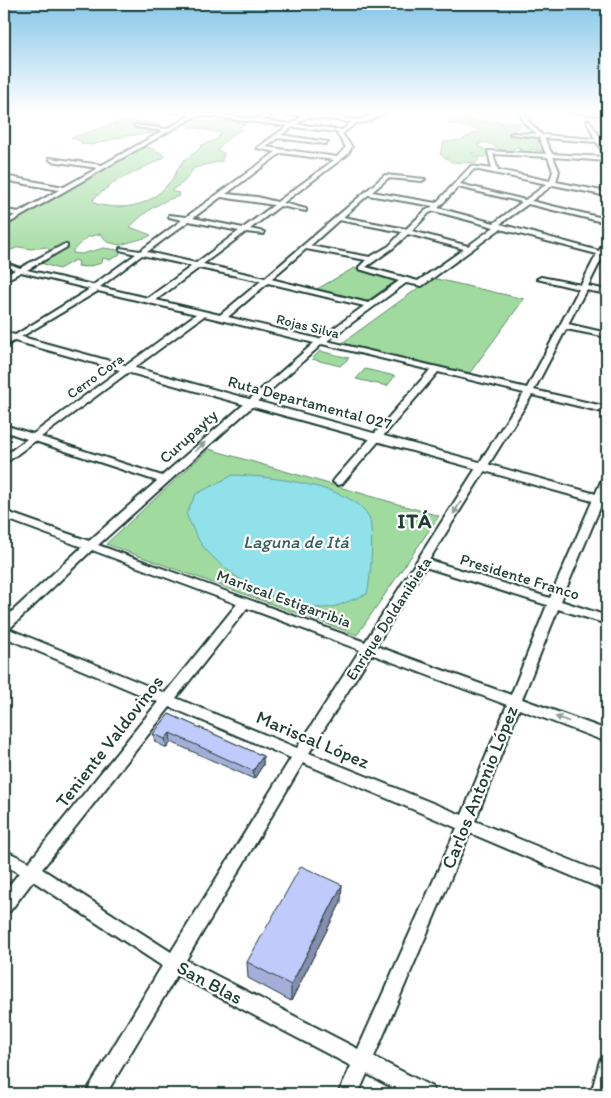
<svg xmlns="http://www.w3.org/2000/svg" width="611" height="1098" font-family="Itim,sans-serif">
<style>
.green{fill:#a0da9f;stroke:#608c6a}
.water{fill:#90e1e9;stroke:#639fa1}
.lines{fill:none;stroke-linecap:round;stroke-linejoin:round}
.minor-casing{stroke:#1f3d34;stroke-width:4}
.major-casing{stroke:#1f3d34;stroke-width:4}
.minor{fill:#fff;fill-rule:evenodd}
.major{fill:#fff;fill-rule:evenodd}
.wall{fill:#a5aed8;stroke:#1f3d34}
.shaded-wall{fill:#868db0;stroke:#1f3d34}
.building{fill:#c0cafb;stroke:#1f3d34}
.oneway{fill:#8f9e9a}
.labels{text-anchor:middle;stroke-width:4.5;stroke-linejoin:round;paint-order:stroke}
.far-street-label{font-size:14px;fill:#1f3d34;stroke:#fff}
.street-label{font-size:16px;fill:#1f3d34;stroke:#fff}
.water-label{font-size:18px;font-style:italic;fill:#365e58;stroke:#fff}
.near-street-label{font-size:19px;fill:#1f3d34;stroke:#fff}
.district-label{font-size:21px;font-weight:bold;letter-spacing:1px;fill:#1f3d34;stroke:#fff}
</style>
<rect width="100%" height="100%" fill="#fff"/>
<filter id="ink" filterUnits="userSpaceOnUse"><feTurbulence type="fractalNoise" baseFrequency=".02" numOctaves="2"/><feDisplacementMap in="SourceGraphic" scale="10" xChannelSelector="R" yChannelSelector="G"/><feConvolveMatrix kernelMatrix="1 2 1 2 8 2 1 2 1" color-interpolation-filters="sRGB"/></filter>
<g filter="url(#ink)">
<!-- green -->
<path class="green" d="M468,118L477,121L520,123L521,126L507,136L517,138L534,137L539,140L538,147L545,152L532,149L529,152L519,150L522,148L516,147L512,151L502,150L485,142L477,145L487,151L486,157H477L476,153H471L479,159L476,163L452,162L440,154L444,142L461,140L480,130L447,123Z
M189,119L213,122L235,121L246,125H241V130L232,135L219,147L218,150L224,153L222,161L194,168L185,181L172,190L173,192L179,193L180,196C159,201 145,212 130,227L151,235L148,237L120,245L107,242L101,234L88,237L73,250V253L81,254L104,248L118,250L120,254L110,260L103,258L102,263L86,267L78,266L79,262L75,260L59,269L41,263L42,260L50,251L47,247L31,249L19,247L4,253V223L21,208L48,199L54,192L69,186L83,175L130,150L147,147L160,152L165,157L113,183L93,199L96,204C128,211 152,206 172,179C176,174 178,167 182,162C188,155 195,155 202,145L215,140L222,133L190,127L182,123Z
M125,120L160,125L142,128L153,133L125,136L92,145L81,144V141L71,138Z
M354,268L397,281L367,301L317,289Z
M432,278L524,299L469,374L342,343Z
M320,351L349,358L340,366L312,359Z
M365,369L395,376L387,386L356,379Z
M209,449L439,516L357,635L106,544Z"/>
<!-- water -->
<path class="water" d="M233,475C265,476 354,485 369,517C374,529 371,580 367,594C355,598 337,608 324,608C282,608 234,581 206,550C197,540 192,526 186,514L196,494Z"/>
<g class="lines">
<!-- minor casing -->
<g class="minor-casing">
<path id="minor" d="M170,111L195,112L203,111L201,113L254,119L282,111L308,113L358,120L383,111H389L366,122L356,123L342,134L352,147L347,155L283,203L306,209V211L280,206L250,229L264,232V234L246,232L203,264L265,278L385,175L425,179L422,181L388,178L372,192L436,203L471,166L492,169L488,151L546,154L539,137L510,134L512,133L537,134L524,123L520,111H524L528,121L542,135L595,139L587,121L589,120L601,139L607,140V142H602L607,152V161L553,157L559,171L556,182L607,192V196L553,185L531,201L607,219V223L528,204L500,224L599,251L605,241L607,240V248L605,252L607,253V257L603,256L588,286L607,290V294L586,290L568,324L607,333V337L566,329L534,390L607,407V413L532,395L429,560L550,598L602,479L607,476V491L561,601L607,616V624L558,609L522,699L607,730V742L519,709L475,821L607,875V891L470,833L374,1057L432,1087L435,1094H405L367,1074L358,1094H338L351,1066L177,975L106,1094H85L162,966L33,881L10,911L4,913V892L19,873L4,865V850L29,862L158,702L4,637V619L82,547L4,518V511L89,541L157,481L35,441L7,462L4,463V456L27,439L4,431V425L33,434L196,314L98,291L4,347V342L90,289L21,272L4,281V276L15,270L4,266V262L20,268L63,245H67V247L27,270L93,285L136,254L120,250V248L140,251L182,220L169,217V215L186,217L276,152L257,148L288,126L197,115L4,226V222L15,215L4,214V210L20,212L59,190L4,180V176L64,187L98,168L51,161L49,158L102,165L163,131L136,127L134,125L167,129L191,115ZM280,113L302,116L291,124L261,120ZM307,117L352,122L342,130L297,124ZM293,127L338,132L337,134L346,147L337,157L265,147L278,138L325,144L328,142L281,135ZM544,138L597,142L605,157L552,154ZM281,153L334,160L277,202L257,197L226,194ZM493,154L548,157L553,171L550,181L498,170ZM474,169L547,184L525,200L460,184ZM458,187L522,202L494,223L438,208ZM368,195L433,206L425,211L406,229L343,217ZM221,197L274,205L243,228L193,218ZM434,211L494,227L468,246L412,231L429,213ZM339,220L402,232L389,246L370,257L310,246ZM189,221L239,231L196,263L147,252ZM500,229L597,254L581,285L541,277L537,279L579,289L527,388L327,341L406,283L422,286ZM408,234L464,249L418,281L366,267L393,248ZM306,249L366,260L359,267V269L399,281L368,303L271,279ZM142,255L192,266L148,298L100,287ZM199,268L261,281L220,315L156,300ZM268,283L364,306L319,339L228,317ZM204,316L314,343L162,476L41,437ZM322,344L430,370L334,480L333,482L338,485L342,484L438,372L524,393L365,642L98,545ZM92,550L237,604L165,693L9,629ZM425,567L547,605L511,695L376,646ZM247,608L360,650L297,748L176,698ZM371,654L507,705L462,815L309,753ZM170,707L291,758L171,952L42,869ZM303,763L457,828L358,1049L186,960Z
M566,111L607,113V115L568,112Z
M607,1057V1094H591L600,1060Z"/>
</g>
<!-- major casing -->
<g class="major-casing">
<path id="major" d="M4,332L607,497V505L4,338Z"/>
</g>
<!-- minor -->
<use href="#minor" class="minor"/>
<!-- major -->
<use href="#major" class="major"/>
</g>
<!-- wall -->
<path class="wall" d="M169,714L263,756V765L254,779L171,742L167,748L155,742L153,734Z
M341,902L291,1001L248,978L247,962Z"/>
<!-- shaded-wall -->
<path class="shaded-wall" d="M170,733L171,742L167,748L165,739Z
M263,756V765L254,779L253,771Z
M342,885L341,902L291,1001V985Z"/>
<!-- building -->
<path class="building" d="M169,714L263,756L253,771L170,733L165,739L153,734Z
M301,866L342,885L291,985L247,962Z"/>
<!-- one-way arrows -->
<defs><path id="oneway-solid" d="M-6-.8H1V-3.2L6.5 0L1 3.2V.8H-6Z" transform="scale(1.25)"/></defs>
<g class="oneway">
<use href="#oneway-solid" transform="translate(200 447) rotate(-42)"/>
<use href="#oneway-solid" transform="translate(457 508) rotate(122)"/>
<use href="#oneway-solid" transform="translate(562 719) rotate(-160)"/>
</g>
</g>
<!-- sky -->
<linearGradient id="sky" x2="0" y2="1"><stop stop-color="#85c6e8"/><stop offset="0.42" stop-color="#fff"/><stop offset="1" stop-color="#fff" stop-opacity="0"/></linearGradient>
<rect width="611" height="265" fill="url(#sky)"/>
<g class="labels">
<!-- far-street labels -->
<g class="far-street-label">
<text transform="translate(308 326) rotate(14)" y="5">Rojas Silva</text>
<text transform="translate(95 376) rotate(-36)" y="5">Cerro Cora</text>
</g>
<!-- street labels -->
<g class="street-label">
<text transform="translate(310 402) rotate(15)" y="6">Ruta Departamental 027</text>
<text transform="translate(188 436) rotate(-42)" y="6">Curupayty</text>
<text transform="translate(520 576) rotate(17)" y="6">Presidente Franco</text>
<text transform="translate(284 598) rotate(20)" y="6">Mariscal Estigarribia</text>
<text transform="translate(388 618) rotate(-57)" y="6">Enrique Doldanibieta</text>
</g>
<!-- water labels -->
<g class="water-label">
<text x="296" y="548">Laguna de Itá</text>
</g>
<!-- near-street labels -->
<g class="near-street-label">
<text transform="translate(313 739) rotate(23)" y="7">Mariscal López</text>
<text transform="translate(109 741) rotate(-52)" y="7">Teniente Valdovinos</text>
<text transform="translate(479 787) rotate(-68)" y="7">Carlos Antonio López</text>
<text transform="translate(210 982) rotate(28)" y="7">San Blas</text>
</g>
<!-- district labels -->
<g class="district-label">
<text x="415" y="528">ITÁ</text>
</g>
</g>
<!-- margin -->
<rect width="611" height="1098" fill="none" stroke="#fff" stroke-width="20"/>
<rect x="10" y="10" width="591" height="1078" fill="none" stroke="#1f3d34" stroke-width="2" filter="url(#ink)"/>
</svg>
